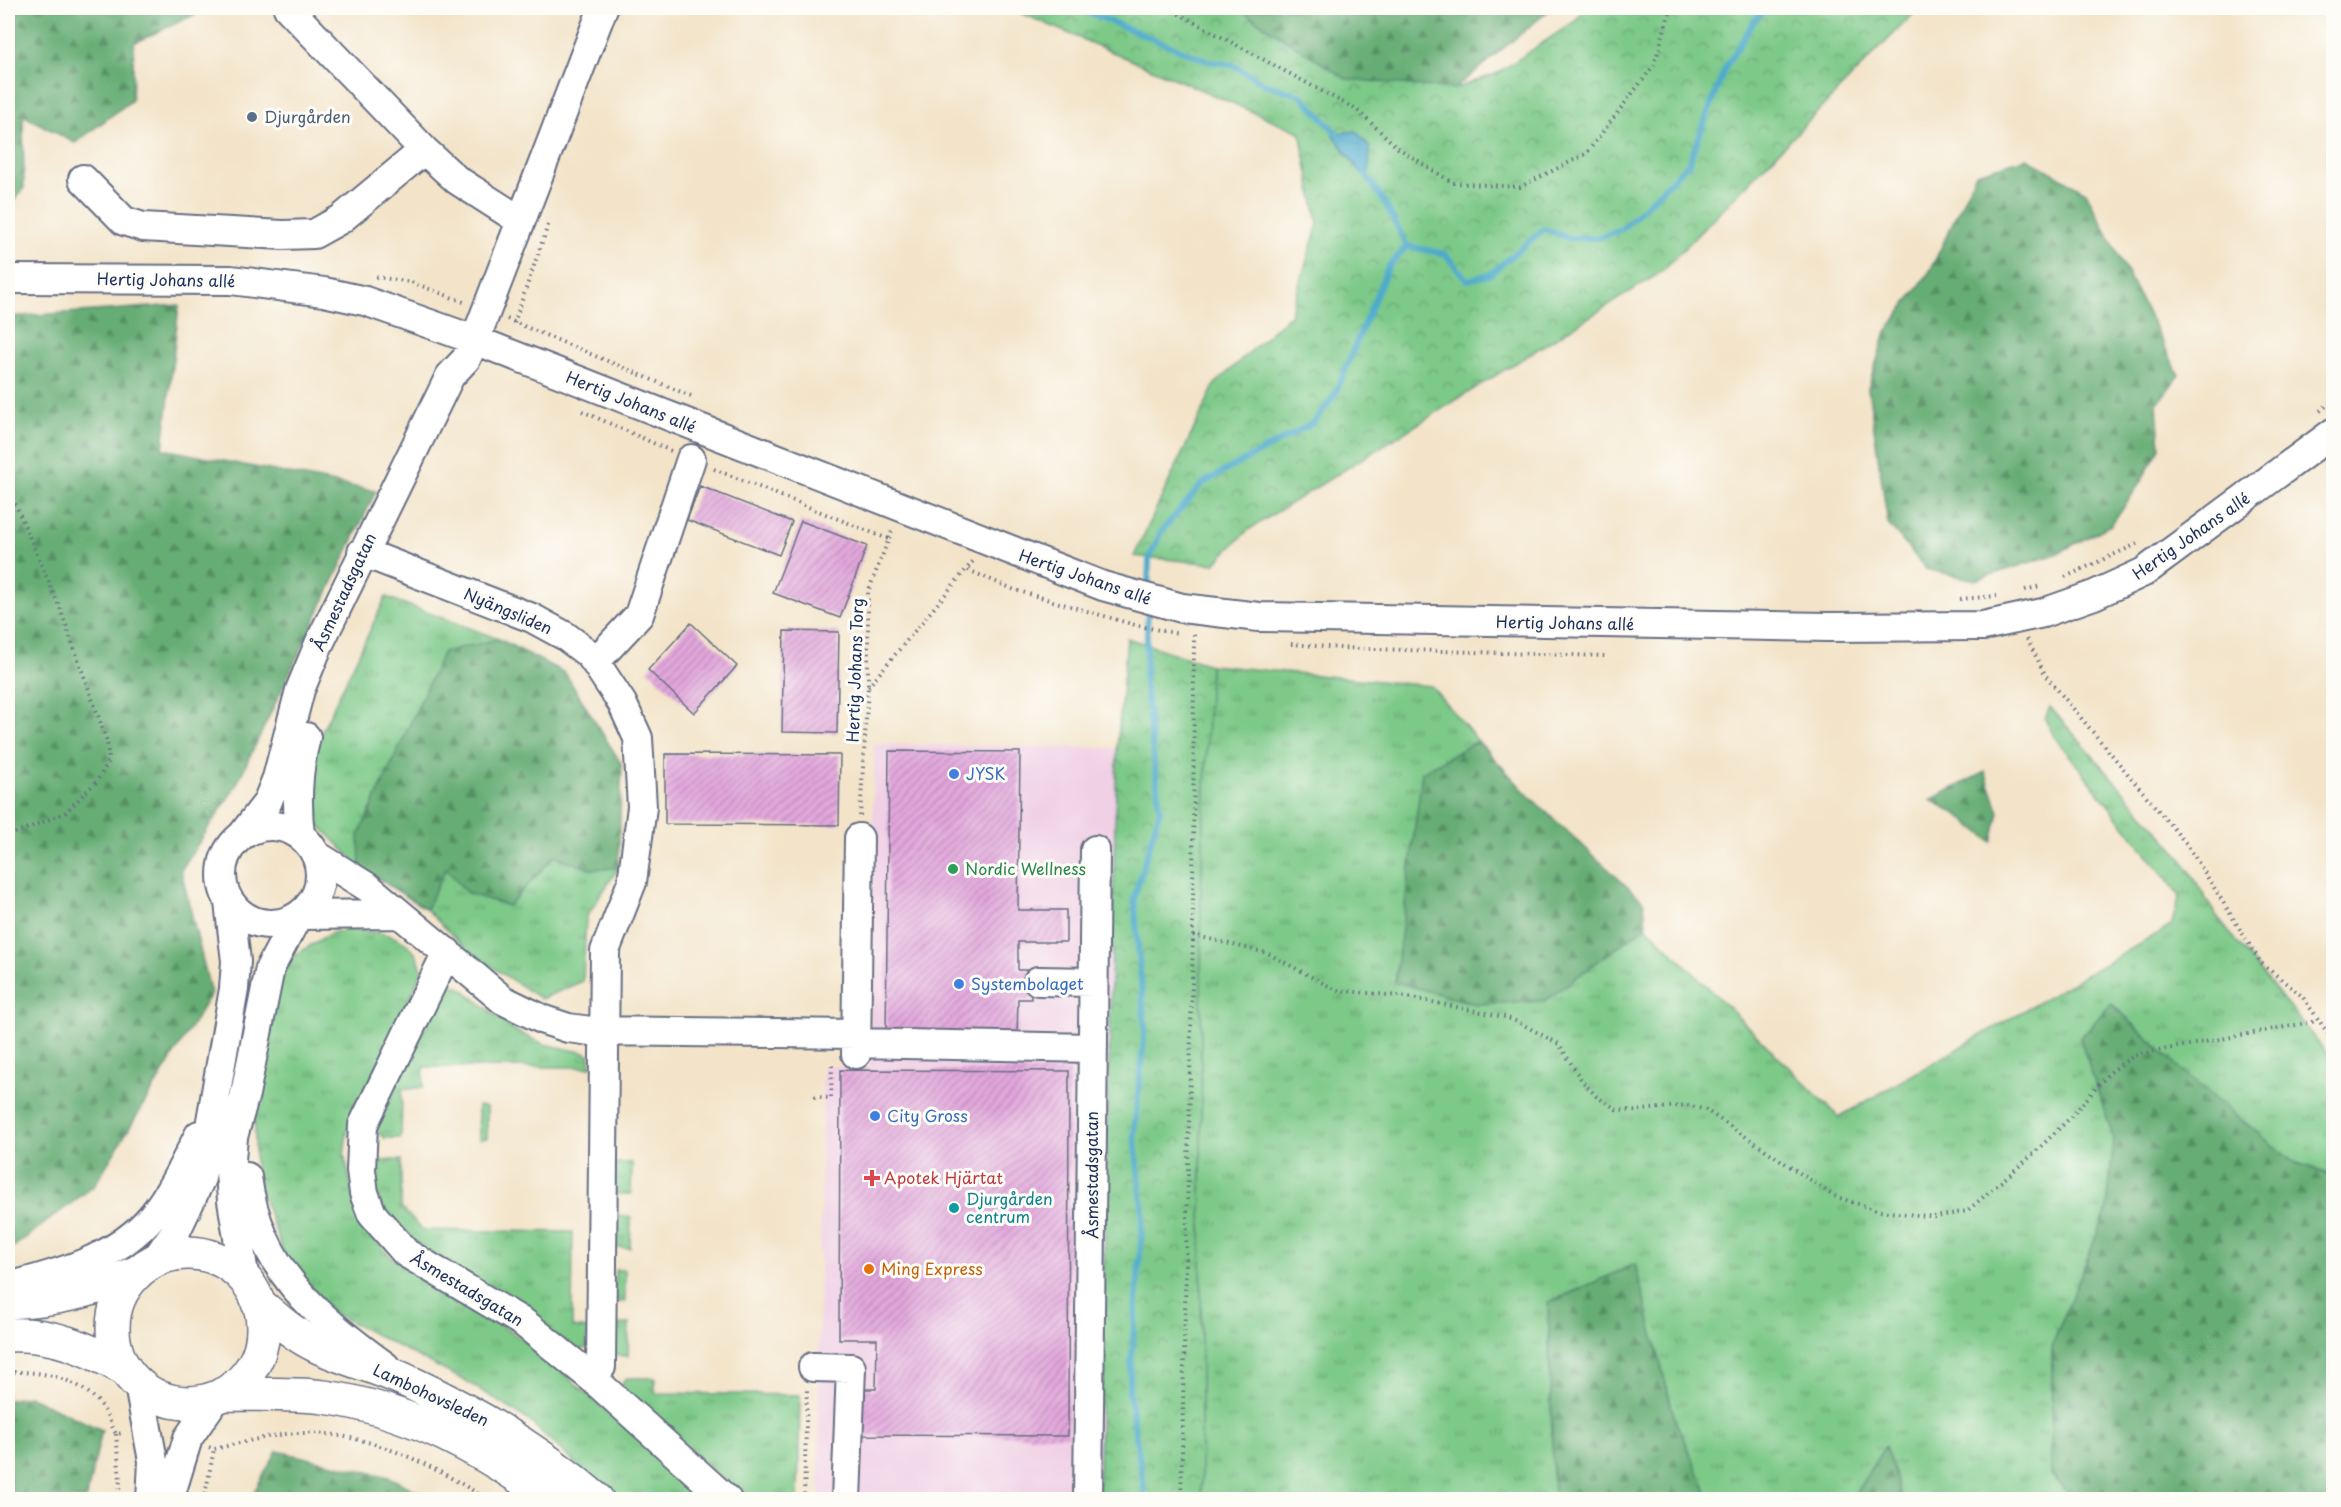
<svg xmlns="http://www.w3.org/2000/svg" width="2341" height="1507" font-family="'Playpen Sans',sans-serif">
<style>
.built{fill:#f0d0e5}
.grass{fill:url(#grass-tufts);stroke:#4c7c73;stroke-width:1.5}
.forest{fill:url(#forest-firs);stroke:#406e69;stroke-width:1.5}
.park{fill:url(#park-crowns);stroke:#4c7c73;stroke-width:1.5}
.water{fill:url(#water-ripples);stroke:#346c95;stroke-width:1.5}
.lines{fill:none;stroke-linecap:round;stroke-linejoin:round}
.stream{stroke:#4eaacc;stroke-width:6}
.building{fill:url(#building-hatch)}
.minor-casing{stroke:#676e83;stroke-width:32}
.major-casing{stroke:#676e83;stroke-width:36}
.path{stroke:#676e83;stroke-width:4;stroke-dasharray:1.5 4.5;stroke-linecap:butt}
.minor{stroke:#fff;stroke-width:28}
.major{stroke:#fff;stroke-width:33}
.service-dot{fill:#5c6f8a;stroke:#fdfcf7;stroke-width:2}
.shop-dot{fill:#3f7fe0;stroke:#fdfcf7;stroke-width:2}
.leisure-dot{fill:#2e9e5b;stroke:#fdfcf7;stroke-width:2}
.health-dot{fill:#e0444e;stroke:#fdfcf7;stroke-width:2}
.culture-dot{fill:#0f9aa8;stroke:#fdfcf7;stroke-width:2}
.food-dot{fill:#e8710a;stroke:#fdfcf7;stroke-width:2}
.labels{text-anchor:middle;stroke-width:6;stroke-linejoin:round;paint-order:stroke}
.service-label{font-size:16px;fill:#4e5e75;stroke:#fdfcf7;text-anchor:start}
.street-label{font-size:16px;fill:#1b2f5e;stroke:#fdfcf7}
.shop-label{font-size:16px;fill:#366cbe;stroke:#fdfcf7;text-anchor:start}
.leisure-label{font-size:16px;fill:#27864d;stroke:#fdfcf7;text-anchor:start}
.health-label{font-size:16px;fill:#be3a42;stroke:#fdfcf7;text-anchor:start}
.culture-label{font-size:16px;fill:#0d838f;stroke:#fdfcf7;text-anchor:start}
.food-label{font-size:16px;fill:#c56008;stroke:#fdfcf7;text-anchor:start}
</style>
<defs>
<pattern id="grass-tufts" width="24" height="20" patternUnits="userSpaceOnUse" patternTransform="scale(1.5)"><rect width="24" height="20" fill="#7dc988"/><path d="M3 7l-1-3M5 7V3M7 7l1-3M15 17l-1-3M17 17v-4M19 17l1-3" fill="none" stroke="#66a472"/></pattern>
<pattern id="forest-firs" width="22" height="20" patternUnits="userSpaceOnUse" patternTransform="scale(1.5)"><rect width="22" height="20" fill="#66ad74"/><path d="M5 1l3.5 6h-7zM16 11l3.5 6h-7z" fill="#538d62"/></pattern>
<pattern id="park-crowns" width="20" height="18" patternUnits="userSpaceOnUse" patternTransform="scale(1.5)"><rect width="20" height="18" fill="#7dc988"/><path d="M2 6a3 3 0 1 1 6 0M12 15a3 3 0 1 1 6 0" fill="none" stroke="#66a472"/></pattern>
<pattern id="water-ripples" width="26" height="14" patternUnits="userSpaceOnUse" patternTransform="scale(1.5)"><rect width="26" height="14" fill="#4eaacc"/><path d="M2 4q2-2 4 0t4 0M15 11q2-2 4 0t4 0" fill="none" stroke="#408ba9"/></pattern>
<pattern id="building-hatch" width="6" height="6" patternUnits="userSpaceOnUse" patternTransform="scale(1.5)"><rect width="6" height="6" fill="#e3a7dc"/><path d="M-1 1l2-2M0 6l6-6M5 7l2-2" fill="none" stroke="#b788b6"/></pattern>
</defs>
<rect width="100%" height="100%" fill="#fdfcf7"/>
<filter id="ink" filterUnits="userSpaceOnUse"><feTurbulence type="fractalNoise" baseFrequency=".0167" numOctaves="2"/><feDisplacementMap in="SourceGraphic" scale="12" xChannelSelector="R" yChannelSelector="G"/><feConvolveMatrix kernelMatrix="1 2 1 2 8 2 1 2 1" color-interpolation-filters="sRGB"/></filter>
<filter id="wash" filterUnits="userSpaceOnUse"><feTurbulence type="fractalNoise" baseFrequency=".008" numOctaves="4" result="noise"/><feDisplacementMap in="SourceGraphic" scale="24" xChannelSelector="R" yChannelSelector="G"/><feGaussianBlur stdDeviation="1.35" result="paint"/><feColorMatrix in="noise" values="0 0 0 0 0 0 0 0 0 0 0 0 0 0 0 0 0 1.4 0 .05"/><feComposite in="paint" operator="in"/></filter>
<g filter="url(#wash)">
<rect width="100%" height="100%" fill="#f3e4c9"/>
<!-- built -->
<path class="built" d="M874,744L1117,748L1098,1499L820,1500L818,1380L823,1066L870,1067Z"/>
<!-- grass -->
<path class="grass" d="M386,597L499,639L443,653L360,867L315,821L312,752Z
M1210,665L1431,686L1478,741L1422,772L1544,1001L1646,926L1839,1117L2171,926L2180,896L2054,736L2045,719L2050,707L2182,858L2216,916L2333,1061V1176L2292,1161L2189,1077L2112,1004L2080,1038L2114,1139L2107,1210L2052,1346L2051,1474L2074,1499H1902L1885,1447L1852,1499H1709L1675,1420L1635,1265L1548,1303L1554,1499L1201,1500V891Z
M555,856L590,869L618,868L586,918L583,981L541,999L468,951L426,909L446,867L467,893Z
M346,930C378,930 417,935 422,972L347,1132L344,1155L358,1211L372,1237L392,1258L529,1343L708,1499H614L527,1419L471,1384L335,1314L287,1262L255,1175V1113L273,1005L283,973L295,955L331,933Z
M451,985L460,987L517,1032L544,1044L586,1053L590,1055L591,1067H424L423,1087L402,1090L401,1138H384L375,1130L445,987Z
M478,1106L487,1107V1138L479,1139Z
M401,1160V1207L422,1230L573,1232L572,1327L588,1329L587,1347L582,1350L574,1348C531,1320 387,1239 376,1193C374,1183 375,1171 375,1161Z
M616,1163H632L631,1194H615Z
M616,1216L631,1217L630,1248L615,1247Z
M615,1270H625V1302H614Z
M615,1324H629L628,1356L614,1355Z
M627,1378H655V1393L800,1395L798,1499H745L621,1390L623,1381Z"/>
<!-- forest -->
<path class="forest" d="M8,8H204V10L134,43L132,100L75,143L23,115L24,188L8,208Z
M1237,8H1552L1454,89L1346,79Z
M2027,158L2086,192L2179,375L2157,404L2160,448L2138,486L2111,525L2056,554L1975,580L1926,569L1888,524L1868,388L1886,332L1930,271L1976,173Z
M179,305L163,449L376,491L236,786L181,870L211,994L94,1186L8,1251V317Z
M499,639L565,673L622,765L618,868L590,869L555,856L508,906L467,893L446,868L426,909L360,867L359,835L443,652Z
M1478,741L1528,795L1644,902L1646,926L1544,1001L1476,1004L1395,982L1422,772Z
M1985,772L1999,812L1992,842L1954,812L1930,800Z
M2111,1004L2189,1077L2292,1161L2333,1176V1499H2074L2051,1474L2052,1346L2107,1210L2114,1139L2080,1038Z
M1635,1264L1675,1420L1710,1499H1554L1548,1303Z
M28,1396L102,1430L86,1499H8V1400Z
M1885,1446L1902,1499H1852Z
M277,1451L389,1477L432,1499H250Z"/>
<!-- park -->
<path class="park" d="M1009,8H1237L1346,79L1454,89L1498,73L1575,21L1586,8H1919L1660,273L1248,530L1214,564L1134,556L1215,384L1290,315L1318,224L1300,132Z
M1127,638L1210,665L1201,891V1499L1098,1500L1117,748Z"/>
<!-- water -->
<path class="water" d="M1356,131L1370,148L1369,171L1361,174L1333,134Z"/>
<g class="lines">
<!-- stream -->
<path class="stream" d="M1077,8L1208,61L1233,65L1265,84L1302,96L1343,140
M1360,166L1385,203L1407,246
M1148,592L1149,559L1161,532L1203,483L1313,423L1334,396L1388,267L1407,246L1445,254L1467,280L1489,275L1544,229L1569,238H1598L1622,229L1689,163L1725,68L1754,21L1766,8
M1143,1500L1144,1488L1129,1392L1143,1214L1134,1133L1145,1029L1134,898L1160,810L1145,684L1148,608"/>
</g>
<g id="blocks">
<!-- building -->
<path class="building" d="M700,486L792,522L779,555L687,520Z
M801,521L867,546L840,618L773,593Z
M691,623L737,666L694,713L648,670Z
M784,631L839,632L837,733L782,732Z
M889,751L1020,752L1018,910H1066V942H1018V970H1031V999H1018L1017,1038L886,1037Z
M665,754L840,755L839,825L665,824Z
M840,1070L1069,1071L1068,1436L840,1435V1389H876L877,1339H839Z"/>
</g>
</g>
<g filter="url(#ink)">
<use href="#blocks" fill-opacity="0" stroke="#676e83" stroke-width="1.5"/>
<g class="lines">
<!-- minor casing -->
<g class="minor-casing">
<path id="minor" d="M288,8L424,150L457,180L521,221
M83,179L124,221L143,227L283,235L314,234L341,219L424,150
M8,279L231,280L324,292L365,301L475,340L1103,586L1182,608L1259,617L1828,627L1983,626L2043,613L2094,595L2144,572L2334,432
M362,552L532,618L565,636L589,654L595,662L622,703L638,738L642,807L632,882L605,951L601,1367L592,1378
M595,662L639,615L691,459
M222 875a49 49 0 1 1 98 0a49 49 0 1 1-98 0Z
M243,834L267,803L277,778L300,690L319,644L450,376L466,359L475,340L603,8
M300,835C296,801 297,771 306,737
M316,855L369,888L503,1000L544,1020L568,1028L591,1031L856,1034
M300,915L400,914
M447,952L363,1125L361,1170L364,1193L372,1214L406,1253L524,1323L592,1378L727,1500
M1038,981L1093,982
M856,1043L1093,1048
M856,1054L859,838
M247,1177C259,1268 314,1314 385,1366
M154,1262L177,1229L201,1178L234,989L236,961L229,902
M245,1280L232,1201L230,1171L233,1137L245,1094L270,968L297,917
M8,1287C60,1273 117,1259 153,1215C172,1191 185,1162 199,1135
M813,1367L851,1368L846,1500
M139,1385L153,1461L151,1500
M169,1500L188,1438L215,1399
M1088,1500L1095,850"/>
</g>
<!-- major casing -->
<g class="major-casing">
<path id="major" d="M113 1328a75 75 0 1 1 150 0a75 75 0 1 1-150 0Z
M8,1302C60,1299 89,1292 138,1272
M258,1303C277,1319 295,1336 317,1346C346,1360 378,1367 407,1381C476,1413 539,1450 597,1500
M8,1335C52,1333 87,1348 125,1369
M223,1394C256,1395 291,1393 324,1397C410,1409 483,1450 553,1500"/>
</g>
<!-- path -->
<path class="path" d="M1168,8L1357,110L1398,148L1453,183L1520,187L1586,154L1654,65L1671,8
M376,277L411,282L464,302
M507,319L691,396
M514,323L548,225
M582,411L671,451
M2320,411L2334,400
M714,469L888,539
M8,487L60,608L107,741L109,761L97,781L65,813L8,836
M968,570L1015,590L1135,625L1179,634
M2065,577L2137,544
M2025,590L2041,586
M1960,599L1997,596
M2027,639L2046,676L2188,846L2261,963L2302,996L2334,1042
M1291,644L1340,648L1605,656
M868,687L974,560
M860,816L868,688V592L893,528
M1193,935L1267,953L1336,990L1408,997L1505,1017L1518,1022L1559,1044L1582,1081L1596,1096L1616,1109L1634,1111L1687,1105L1706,1110L1834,1196L1879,1211L1936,1217L1967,1211L2030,1157L2071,1117L2109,1073L2135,1055L2317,1021
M814,1097L831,1098L832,1062
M8,1372C41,1371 78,1377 101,1405C107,1413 111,1425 116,1434L124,1433
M116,1434L120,1480L118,1500
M209,1447L214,1449C237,1444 262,1437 286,1434C357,1426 430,1463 488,1500
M204,1500L214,1449
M804,1500L807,1389
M1181,1500L1193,935L1194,633"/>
<!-- minor -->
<use href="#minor" class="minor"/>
<!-- major -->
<use href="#major" class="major"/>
</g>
</g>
<!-- markers -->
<circle class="service-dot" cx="252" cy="117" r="6"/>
<g class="shop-dot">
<circle cx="954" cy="774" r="6"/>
<circle cx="959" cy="984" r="6"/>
<circle cx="875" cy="1116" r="6"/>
</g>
<circle class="leisure-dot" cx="953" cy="869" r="6"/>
<path class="health-dot" d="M869 1169h6v6h6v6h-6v6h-6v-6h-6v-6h6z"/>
<circle class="culture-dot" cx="954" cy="1208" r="6"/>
<circle class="food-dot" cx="869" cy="1269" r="6"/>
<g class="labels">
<!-- service labels -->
<g class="service-label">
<text x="264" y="123">Djurgården</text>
</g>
<!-- street labels -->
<g class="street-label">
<text transform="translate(166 280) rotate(1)" y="6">Hertig Johans allé</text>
<text transform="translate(631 402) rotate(22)" y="6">Hertig Johans allé</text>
<text transform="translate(2191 536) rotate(-35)" y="6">Hertig Johans allé</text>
<text transform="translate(1085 577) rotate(19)" y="6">Hertig Johans allé</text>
<text transform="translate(344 592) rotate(-65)" y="6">Åsmestadsgatan</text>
<text transform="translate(508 611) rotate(23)" y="6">Nyängsliden</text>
<text transform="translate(1565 623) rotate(1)" y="6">Hertig Johans allé</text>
<text transform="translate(855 670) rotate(-88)" y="6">Hertig Johans Torg</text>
<text transform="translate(1092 1175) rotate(-90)" y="6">Åsmestadsgatan</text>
<text transform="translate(467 1289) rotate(31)" y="6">Åsmestadsgatan</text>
<text transform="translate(431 1395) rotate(25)" y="6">Lambohovsleden</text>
</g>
<!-- shop labels -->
<g class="shop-label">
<text x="966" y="780">JYSK</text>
<text x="971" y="990">Systembolaget</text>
<text x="887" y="1122">City Gross</text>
</g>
<!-- leisure labels -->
<g class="leisure-label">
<text x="965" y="875">Nordic Wellness</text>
</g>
<!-- health labels -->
<g class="health-label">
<text x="884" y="1184">Apotek Hjärtat</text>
</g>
<!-- culture labels -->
<g class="culture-label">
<text x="966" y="1205">Djurgården<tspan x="966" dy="18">centrum</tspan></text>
</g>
<!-- food labels -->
<g class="food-label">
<text x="881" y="1275">Ming Express</text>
</g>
</g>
<!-- margin -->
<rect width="2341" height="1507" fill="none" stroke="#fdfcf7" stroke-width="30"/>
</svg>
